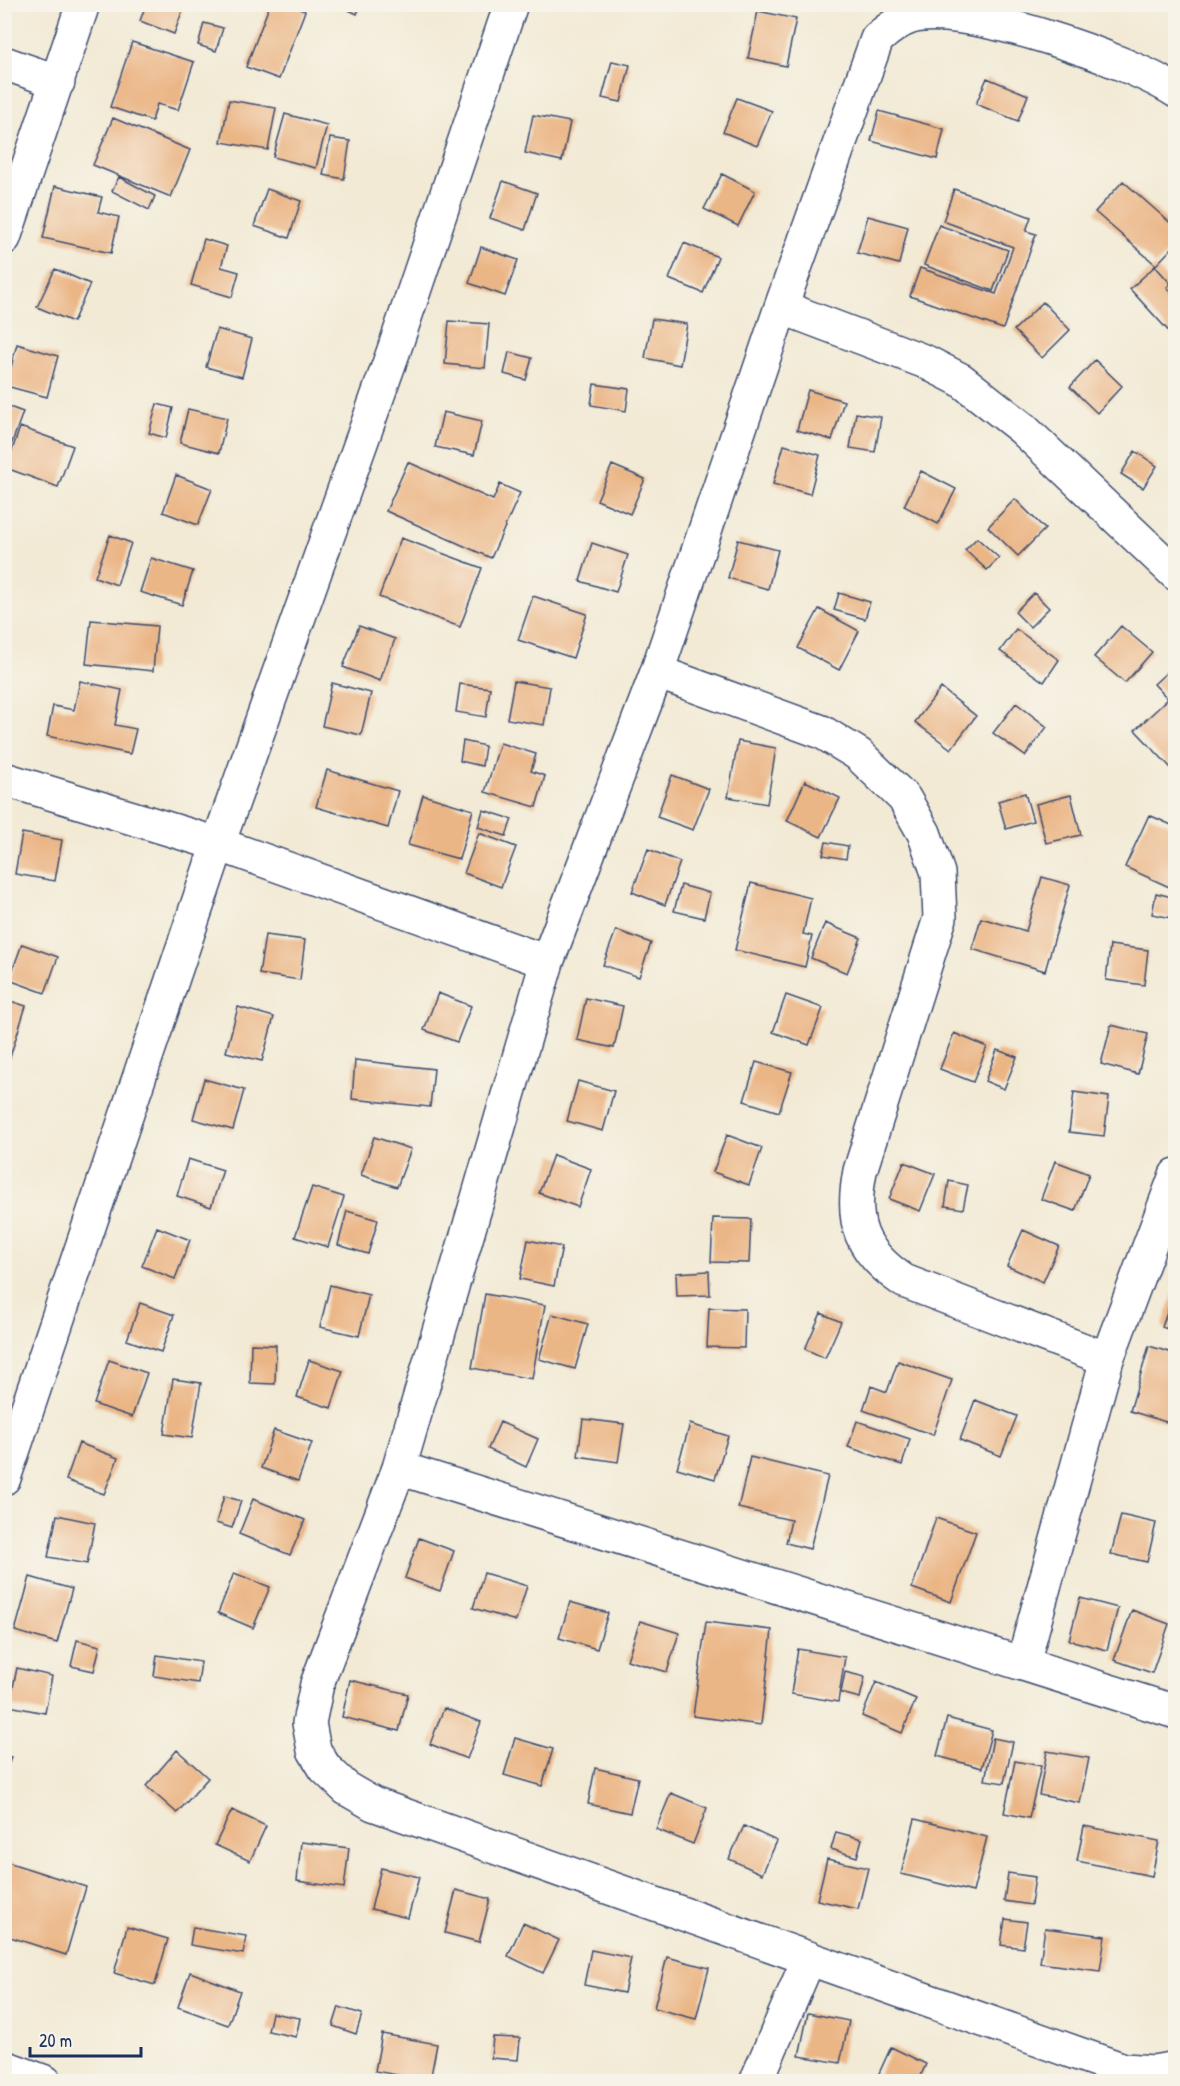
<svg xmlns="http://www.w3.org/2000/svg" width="1180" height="2086" font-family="'Patrick Hand',sans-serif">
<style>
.building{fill:#ebb686}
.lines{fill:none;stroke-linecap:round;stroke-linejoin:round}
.street-casing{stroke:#3b4b70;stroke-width:36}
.street{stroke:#fff;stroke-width:33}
</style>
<rect width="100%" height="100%" fill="#f7f3e8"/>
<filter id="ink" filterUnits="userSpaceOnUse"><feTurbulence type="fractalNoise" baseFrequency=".0167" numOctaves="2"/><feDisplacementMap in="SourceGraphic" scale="12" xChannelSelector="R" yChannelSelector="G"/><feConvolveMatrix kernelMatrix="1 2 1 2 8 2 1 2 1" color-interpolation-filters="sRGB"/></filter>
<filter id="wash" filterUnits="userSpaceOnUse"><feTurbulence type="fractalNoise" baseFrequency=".008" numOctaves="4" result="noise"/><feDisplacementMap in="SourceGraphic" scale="24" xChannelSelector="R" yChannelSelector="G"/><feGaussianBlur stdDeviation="1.35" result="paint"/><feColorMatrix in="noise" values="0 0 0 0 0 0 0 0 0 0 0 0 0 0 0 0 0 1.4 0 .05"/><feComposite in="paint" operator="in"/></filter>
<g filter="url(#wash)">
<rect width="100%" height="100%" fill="#f2ead5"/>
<g id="blocks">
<!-- building -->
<path class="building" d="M146,4H185L174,34L140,21Z
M270,4H287L305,11L279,79L246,67Z
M336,4H361L357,14Z
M758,11L796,19L786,66L748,58Z
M204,23L223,28L216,51L198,45Z
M132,42L194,62L178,110L157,104L152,121L110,107Z
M612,61L630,65L621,102L602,98Z
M987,78L1028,95L1018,121L976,104Z
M737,98L772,111L757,146L723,132Z
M229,100L276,108L268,150L221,142Z
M879,111L944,129L937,159L871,141Z
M285,114L327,125L316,168L273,157Z
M533,115L570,122L562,161L525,153Z
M113,118L190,150L171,197L93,165Z
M330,138L350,141L344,179L323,175Z
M722,174L755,191L738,226L704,209Z
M119,177L155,196L149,210L112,191Z
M503,181L537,193L525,230L490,218Z
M1123,181L1176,228V244L1156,265L1095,212Z
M55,186L102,197L98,212L119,217L111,253L43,238Z
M267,189L301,201L289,238L254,226Z
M954,189L1031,217L1026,231L1036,234L1003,329L910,296L920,268L996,294L1013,247L943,221Z
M868,216L908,227L899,264L857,253Z
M939,225L1008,250L993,291L924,265Z
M204,239L227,246L221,267L239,272L232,297L191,285Z
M684,243L718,257L703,293L669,279Z
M481,247L518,260L505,296L469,283Z
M1155,266L1171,284L1167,287L1176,297V339L1130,289Z
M55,269L90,284L73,322L37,307Z
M1043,302L1070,330L1042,358L1014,330Z
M652,319L687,324L680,365L645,358Z
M449,321L489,324L485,368L445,364Z
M217,329L252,339L242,377L206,367Z
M17,344L58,356L47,397L6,386Z
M509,352L532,358L526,380L504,374Z
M1095,360L1122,386L1097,413L1070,387Z
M594,384L629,389L626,411L591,405Z
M808,390L844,401L832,440L797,430Z
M157,404L173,408L166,438L149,433Z
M4,405L23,412L5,462H4Z
M188,409L227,418L219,453L180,443Z
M443,412L482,421L474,455L435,447Z
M856,413L881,417L875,452L850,448Z
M20,427L73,446L58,487L6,468Z
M784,445L820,455L810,494L773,484Z
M1135,451L1157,466L1143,488L1121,474Z
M408,462L493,500L500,484L520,493L491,558L386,511Z
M612,465L645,479L630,514L597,500Z
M921,471L956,489L938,524L904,506Z
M176,475L212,489L198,525L163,512Z
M1015,499L1045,529L1018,556L988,527Z
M110,535L131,543L117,585L95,577Z
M401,538L482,568L460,627L379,597Z
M977,538L999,558L987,570L965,550Z
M738,540L778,550L768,589L728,578Z
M592,543L628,555L616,592L580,581Z
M151,558L193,571L182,605L140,592Z
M839,593L870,602L865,619L834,610Z
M1034,593L1049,608L1030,627L1015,612Z
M533,596L587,614L573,658L518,640Z
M819,609L859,631L839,670L798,648Z
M91,620L157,626L153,671L86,664Z
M359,626L395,639L380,681L343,667Z
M1121,626L1152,652L1125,683L1094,657Z
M1016,629L1059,660L1044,682L1000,651Z
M1176,664V763L1171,768L1135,730L1168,699L1154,684Z
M80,681L122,690L115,725L136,729L130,754L47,736L53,706L74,710Z
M514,681L550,687L544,725L507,719Z
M332,683L371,693L361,735L322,726Z
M460,684L490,688L486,717L456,712Z
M941,688L976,716L951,749L915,722Z
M1016,703L1047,727L1025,756L993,733Z
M463,741L485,746L482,766L460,761Z
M738,741L776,748L767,804L728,797Z
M500,743L536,754L531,771L545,776L536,807L485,792Z
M327,770L398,791L388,828L316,807Z
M672,775L709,789L693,830L657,817Z
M805,781L840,798L821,837L787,821Z
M1025,793L1033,821L1006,829L998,801Z
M423,795L473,810L459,859L408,845Z
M1071,795L1081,835L1046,843L1036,804Z
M483,810L512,819L506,836L478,827Z
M1149,815L1176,827V890L1125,867Z
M22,833L62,840L55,881L15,874Z
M479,833L516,847L501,887L464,873Z
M826,842L848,846L846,859L823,855Z
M648,849L680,862L665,905L632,892Z
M1042,877L1070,885L1045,971L972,949L981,918L1026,931Z
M751,883L811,898L803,934L812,936L805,967L735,950Z
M681,885L710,893L704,918L674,911Z
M1156,893L1176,898V919L1152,914Z
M825,923L861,938L847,973L811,958Z
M616,930L651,943L639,977L603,965Z
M265,935L305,940L300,980L259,974Z
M22,944L58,957L45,993L9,980Z
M1110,945L1148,950L1144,985L1106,980Z
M438,993L471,1006L457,1042L424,1030Z
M786,995L823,1008L809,1045L773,1032Z
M586,998L623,1006L614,1048L577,1040Z
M4,999L26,1006L5,1073H4Z
M238,1007L274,1017L262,1061L226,1052Z
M1111,1025L1148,1034L1138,1074L1101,1064Z
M954,1033L987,1047L973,1082L940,1069Z
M997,1050L1017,1057L1004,1089L985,1081Z
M355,1060L434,1069L430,1107L352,1099Z
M756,1062L792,1072L779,1112L744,1101Z
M204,1079L244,1090L233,1130L193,1119Z
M578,1081L614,1091L603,1131L567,1121Z
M1074,1092L1109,1097L1104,1136L1069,1132Z
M727,1135L762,1148L749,1185L713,1172Z
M374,1137L411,1149L397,1187L361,1175Z
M553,1155L591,1169L578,1207L539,1193Z
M188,1159L223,1170L211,1207L177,1196Z
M1055,1161L1089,1174L1075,1211L1041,1199Z
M904,1162L935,1174L920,1211L889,1199Z
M949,1181L968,1185L963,1209L945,1206Z
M312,1187L344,1197L328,1247L295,1237Z
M347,1211L378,1220L368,1254L338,1245Z
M713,1218L751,1219L749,1263L711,1262Z
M157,1227L190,1240L175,1279L142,1266Z
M1023,1230L1059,1246L1043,1282L1007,1266Z
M528,1240L562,1247L554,1286L520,1279Z
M709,1271L710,1295L677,1296L676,1273Z
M330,1285L369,1295L359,1336L320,1327Z
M1175,1289H1176V1332L1162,1327Z
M485,1294L545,1305L532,1379L472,1368Z
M140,1303L174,1315L161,1352L127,1340Z
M709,1308L745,1309L744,1348L707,1347Z
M821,1313L841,1322L825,1358L805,1349Z
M552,1314L588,1324L575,1369L539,1359Z
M251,1344L276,1345L275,1384L250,1383Z
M1149,1346L1176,1354V1425L1130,1411Z
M109,1360L147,1373L132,1417L94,1404Z
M309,1360L343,1371L331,1408L297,1397Z
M898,1361L952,1380L933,1435L863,1410L871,1386L887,1392Z
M173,1379L201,1383L192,1438L164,1434Z
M975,1400L1017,1416L1001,1456L960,1440Z
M583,1419L624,1424L618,1462L578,1456Z
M857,1421L910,1439L902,1465L848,1447Z
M500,1422L538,1439L526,1467L488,1449Z
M690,1424L728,1436L715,1479L677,1468Z
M274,1430L312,1443L298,1481L261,1468Z
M79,1443L118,1458L104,1494L66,1480Z
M750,1457L828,1476L810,1549L786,1543L791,1520L738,1508Z
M224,1496L241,1501L232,1528L216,1523Z
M253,1499L305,1520L290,1555L239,1534Z
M57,1515L95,1523L87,1564L48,1557Z
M1121,1515L1156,1523L1147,1562L1111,1554Z
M936,1518L976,1532L951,1602L912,1588Z
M419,1538L454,1551L440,1591L405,1578Z
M234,1573L270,1587L253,1628L218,1613Z
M484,1573L527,1586L516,1621L473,1608Z
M30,1577L72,1589L57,1643L15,1631Z
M1080,1598L1118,1608L1107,1650L1069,1640Z
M570,1602L608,1613L597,1649L559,1638Z
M1132,1610L1169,1624L1152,1673L1114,1660Z
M640,1621L679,1633L667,1672L627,1660Z
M706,1622L772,1630L761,1725L693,1716Z
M77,1640L100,1646L94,1671L71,1666Z
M798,1649L845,1657L838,1702L791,1694Z
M157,1655L201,1662L198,1683L154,1676Z
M17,1668L52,1676L45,1713L9,1706Z
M845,1672L865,1677L860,1698L841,1693Z
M350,1680L408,1694L399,1731L342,1717Z
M876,1682L916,1699L902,1733L862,1716Z
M444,1708L481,1722L467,1759L430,1744Z
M947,1718L992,1730L982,1768L937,1756Z
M515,1738L553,1749L542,1786L504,1775Z
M993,1738L1013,1742L1004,1783L985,1780Z
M177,1750L208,1778L177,1813L146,1786Z
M1047,1751L1089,1758L1080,1803L1039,1795Z
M4,1755L11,1757L5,1775L4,1774Z
M1015,1761L1041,1766L1029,1818L1004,1813Z
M595,1768L638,1778L630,1813L588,1804Z
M671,1793L707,1808L693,1844L656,1829Z
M232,1810L266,1826L250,1861L215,1845Z
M915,1819L987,1837L973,1892L901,1874Z
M744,1826L777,1841L762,1874L729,1859Z
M1084,1826L1159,1841L1152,1876L1077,1861Z
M836,1832L862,1839L857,1857L831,1849Z
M301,1842L349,1848L344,1888L297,1881Z
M827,1859L868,1868L858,1909L817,1900Z
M4,1861L86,1887L66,1955L4,1935Z
M381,1868L419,1877L408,1918L371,1909Z
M1008,1873L1035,1877L1031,1905L1004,1901Z
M456,1890L490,1899L479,1942L445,1933Z
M1005,1919L1027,1922L1023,1948L1001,1945Z
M523,1923L559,1940L543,1973L508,1956Z
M127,1927L168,1939L155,1985L114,1973Z
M193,1927L246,1936L243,1954L190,1945Z
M1045,1928L1105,1936L1100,1971L1040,1963Z
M591,1950L631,1958L624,1993L584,1985Z
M667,1957L709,1968L696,2019L654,2008Z
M190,1972L240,1991L228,2025L178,2007Z
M339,2007L362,2014L356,2034L333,2026Z
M272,2013L300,2018L296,2037L268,2031Z
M808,2013L849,2021L840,2063L799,2056Z
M382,2034L437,2044L430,2081L375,2071Z
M493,2037L520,2038L518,2060L491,2058Z
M891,2047L926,2064L918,2082H875Z"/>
</g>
</g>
<g filter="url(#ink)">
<use href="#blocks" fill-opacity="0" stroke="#3b4b70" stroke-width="1.5"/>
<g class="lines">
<!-- street casing -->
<g class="street-casing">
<path id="street" d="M4,63L58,82
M1176,91C1129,60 964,2 911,17C898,21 887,30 877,39L781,307L657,672L547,962L399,1468L317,1684L309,1723L314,1750L325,1768L347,1789L373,1804L1124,2070L1154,2072L1176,2068
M4,238L83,4
M781,307L926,362L961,380L1022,428L1176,574
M657,672L822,732L858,754L904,798L924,833L938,873L940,918L860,1171C850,1223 860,1251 904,1281L1107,1359
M4,779L218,844L547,962
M399,1468L1176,1712
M4,1478L218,844L394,350L511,4
M1023,1663L1107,1359L1176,1175
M4,2067L45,2082
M756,2082L809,1958"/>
</g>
<!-- street -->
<use href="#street" class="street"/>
</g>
</g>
<!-- margin -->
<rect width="1180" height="2086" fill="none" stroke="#f7f3e8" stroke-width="24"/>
<!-- scale -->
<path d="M30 2047v9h111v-9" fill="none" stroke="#1b2f5e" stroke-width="3"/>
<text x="39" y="2047" font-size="18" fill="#1b2f5e" stroke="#f7f3e8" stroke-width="4.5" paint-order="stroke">20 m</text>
</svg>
